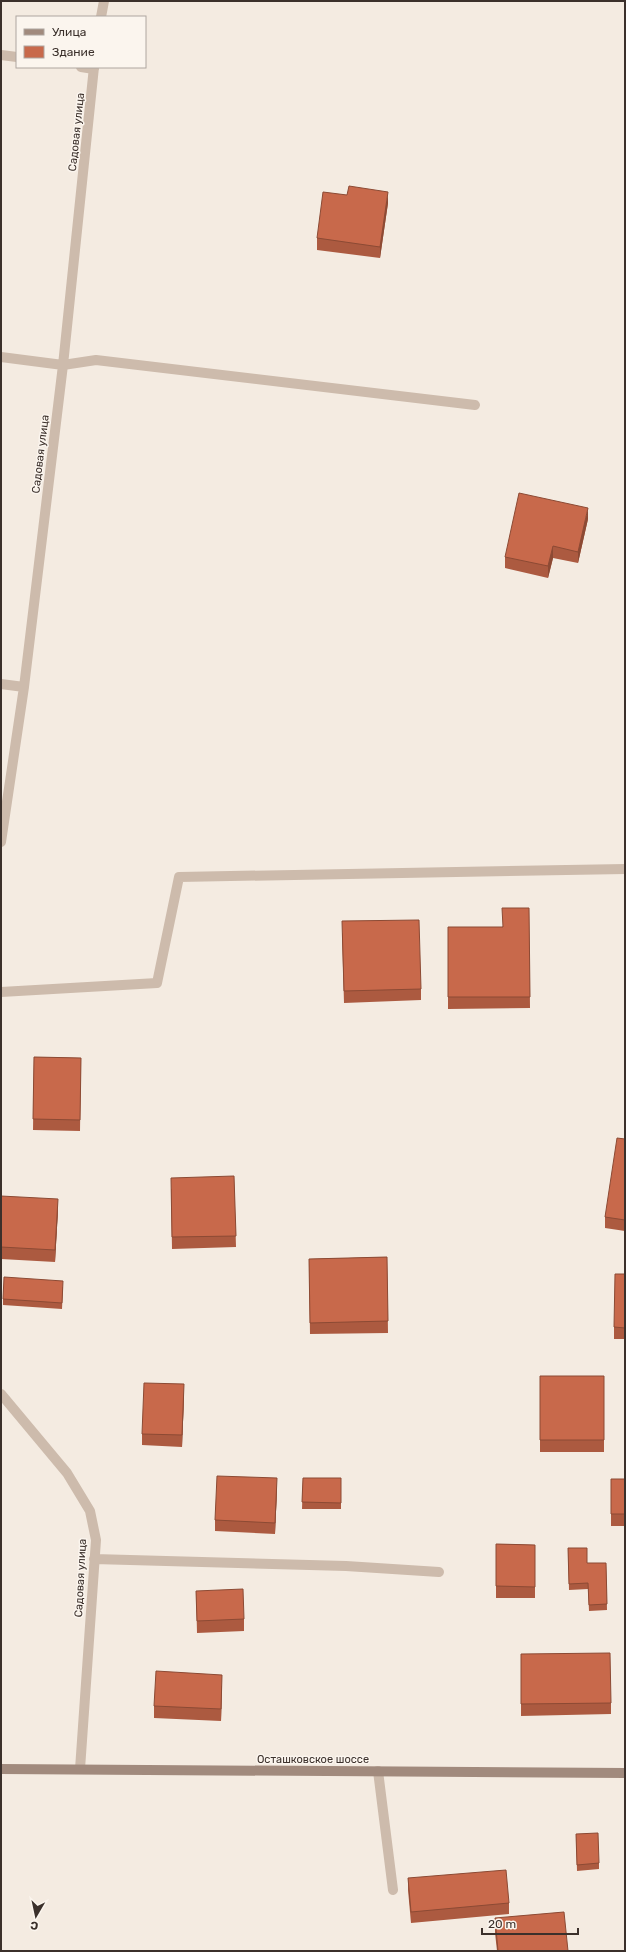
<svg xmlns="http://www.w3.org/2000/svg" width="626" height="1952" font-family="Rubik,sans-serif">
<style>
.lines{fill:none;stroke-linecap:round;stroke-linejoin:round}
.service{stroke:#cdbbac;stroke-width:10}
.minor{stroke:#cdbbac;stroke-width:10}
.secondary{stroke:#a18a7d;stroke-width:10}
.wall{fill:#ac5a40}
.shaded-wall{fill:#8c4a34}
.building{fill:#c8694b;stroke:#8c4a34}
.labels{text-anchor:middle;stroke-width:3;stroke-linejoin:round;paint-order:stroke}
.street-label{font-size:11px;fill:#3b302b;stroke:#fbf5ee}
</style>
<rect width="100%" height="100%" fill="#f4ebe1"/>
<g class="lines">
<!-- service -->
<path class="service" d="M378,1771L393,1890"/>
<!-- minor -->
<path class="minor" d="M101,17L104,1
M1,55L17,57
M81,67L94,69
M1,357L63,365L96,360L475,405
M1,684L24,687
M1,842L24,687L63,365L94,67
M1,992L157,983L179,877L625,869
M1,1394L67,1473L90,1511L96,1540L80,1769
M94,1559L346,1566L439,1572"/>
<!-- secondary -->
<path class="secondary" d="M1,1769L625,1773"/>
</g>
<!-- wall -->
<path class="wall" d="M347,195L388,203L380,258L317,250V238Z
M588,519L578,563L553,558L548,578L505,568V557Z
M529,908L530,1008L448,1009V927H502Z
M342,933L421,989V1000L344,1003Z
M34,1057L81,1058L80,1131L33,1130Z
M625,1139V1231L605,1228V1217Z
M234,1176L236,1247L172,1249L171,1189Z
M1,1196L58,1210L55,1262L1,1259Z
M387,1257L388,1333L310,1334L309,1259Z
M625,1274V1339H614V1327Z
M63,1287L62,1309L3,1305V1299Z
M540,1376H604V1452H540Z
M184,1396L182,1447L142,1445V1434Z
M303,1478H341V1509H302Z
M611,1479H625V1526H611Z
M277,1489L275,1534L215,1531V1520Z
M496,1544L535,1545V1598H496Z
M568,1548L587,1563H606L607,1610L589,1611L588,1589L569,1590Z
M196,1591L244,1619V1631L197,1633Z
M521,1654L611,1703V1714L521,1716Z
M222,1686L221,1721L154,1718V1706Z
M576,1834L599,1863V1869L577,1871Z
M408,1878L509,1903V1914L411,1923L408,1890Z
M495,1918L568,1951H497L495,1933Z"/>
<!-- shaded-wall -->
<path class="shaded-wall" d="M388,192V203L380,258V247Z
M588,508V519L578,563V552Z
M553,546V558L548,578V566Z
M58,1199V1210L55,1262V1250Z
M184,1384V1396L182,1447V1435Z
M277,1478V1489L275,1534V1523Z
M222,1675V1686L221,1721V1709Z"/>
<!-- building -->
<path class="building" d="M349,186L388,192L380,247L317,238L323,192L347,195Z
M519,493L588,508L578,552L553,546L548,566L505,557Z
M502,908H529L530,997H448V927H503Z
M419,920L421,989L344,991L342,921Z
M34,1057L81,1058L80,1120L33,1119Z
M617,1138L625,1139V1220L605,1217Z
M234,1176L236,1236L172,1237L171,1178Z
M1,1196L58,1199L55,1250L1,1247Z
M387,1257L388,1321L310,1323L309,1259Z
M615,1274H625V1328L614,1327Z
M4,1277L63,1281L62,1303L3,1299Z
M540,1376H604V1440H540Z
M144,1383L184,1384L182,1435L142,1434Z
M217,1476L277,1478L275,1523L215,1520Z
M303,1478H341V1503L302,1502Z
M611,1479H625V1514H611Z
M496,1544L535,1545V1587L496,1586Z
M568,1548H587V1563H606L607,1604L589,1605L588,1583L569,1584Z
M243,1589L244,1619L197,1621L196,1591Z
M610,1653L611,1703L521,1704V1654Z
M156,1671L222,1675L221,1709L154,1706Z
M598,1833L599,1863L577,1865L576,1834Z
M506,1870L509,1903L411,1912L408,1878Z
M564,1912L568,1951H498L495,1918Z"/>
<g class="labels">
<!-- street labels -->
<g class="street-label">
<text transform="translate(76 132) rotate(-84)" y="4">Садовая улица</text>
<text transform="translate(40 454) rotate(-83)" y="4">Садовая улица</text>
<text transform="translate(80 1578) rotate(-87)" y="4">Садовая улица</text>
<text x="313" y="1763">Осташковское шоссе</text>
</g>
</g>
<!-- border -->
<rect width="626" height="1952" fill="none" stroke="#3b302b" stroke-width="4"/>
<!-- legend -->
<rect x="16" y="16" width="130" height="52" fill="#fbf5ee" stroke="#aea6a0"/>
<rect x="24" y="29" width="20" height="6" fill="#a18a7d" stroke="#aea6a0"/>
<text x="52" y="36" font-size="12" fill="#3b302b">Улица</text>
<rect x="24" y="46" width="20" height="12" fill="#c8694b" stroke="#aea6a0"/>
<text x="52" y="56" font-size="12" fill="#3b302b">Здание</text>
<!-- north arrow -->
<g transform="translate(36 1916) rotate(189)" stroke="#fbf5ee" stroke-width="3" paint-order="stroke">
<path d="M0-3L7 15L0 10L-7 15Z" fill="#3b302b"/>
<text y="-6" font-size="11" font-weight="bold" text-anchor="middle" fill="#3b302b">С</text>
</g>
<!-- scale -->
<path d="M482 1928v6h96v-6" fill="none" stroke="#3b302b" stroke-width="2"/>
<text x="488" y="1928" font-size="12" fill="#3b302b" stroke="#fbf5ee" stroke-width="3" paint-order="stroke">20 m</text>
</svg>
